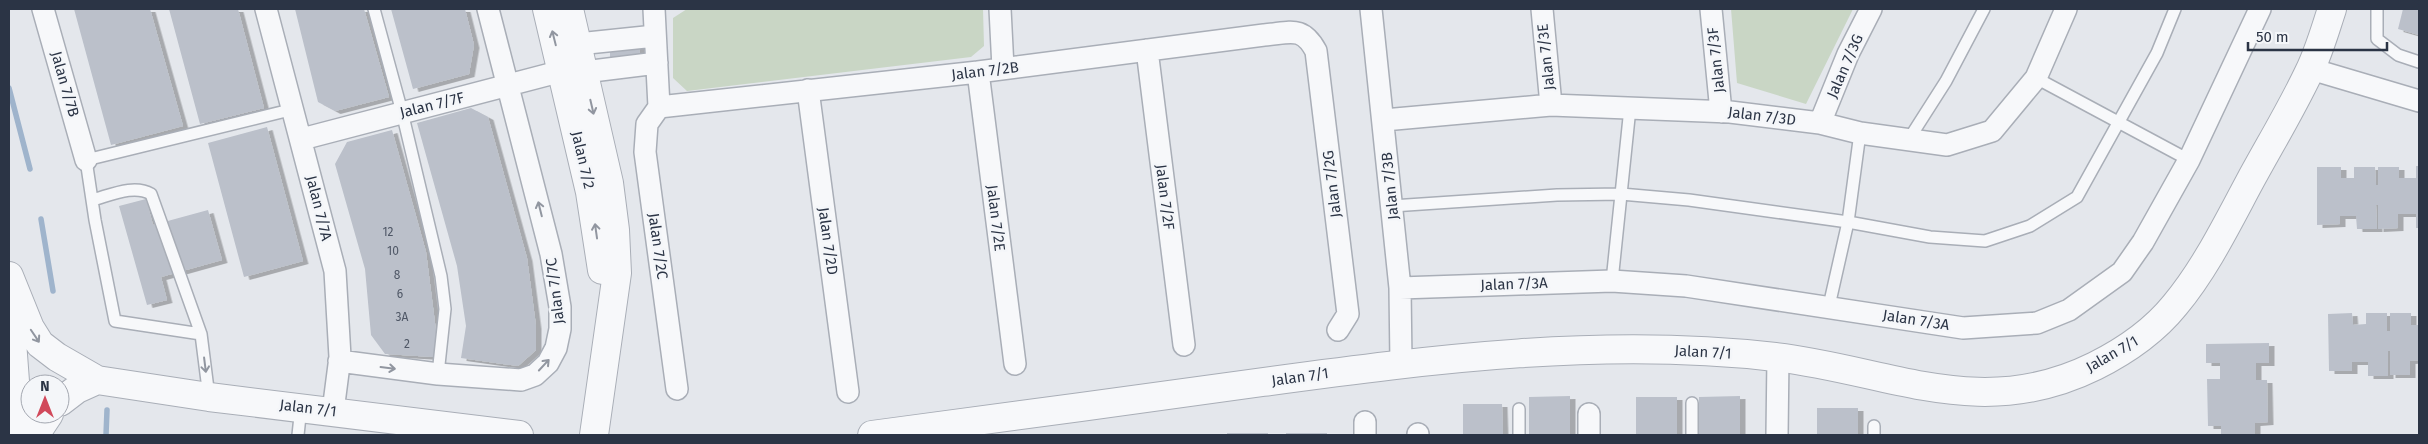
<svg xmlns="http://www.w3.org/2000/svg" width="2428" height="444" font-family="'Fira Sans',sans-serif">
<style>
.green{fill:#c9d6c5}
.lines{fill:none;stroke-linecap:round;stroke-linejoin:round}
.stream{stroke:#9fb4cc;stroke-width:5.5}
.building{fill:#bbc0ca;filter:url(#shadow)}
.service-casing{stroke:#a9aeb7;stroke-width:14}
.minor-casing{stroke:#a9aeb7;stroke-width:24}
.tertiary-casing{stroke:#a9aeb7;stroke-width:30}
.service{stroke:#f7f8fa;stroke-width:11}
.minor{stroke:#f7f8fa;stroke-width:21}
.tertiary{stroke:#f7f8fa;stroke-width:28}
.oneway{stroke:#9196a0}
.labels{text-anchor:middle;stroke-width:5;stroke-linejoin:round;paint-order:stroke}
.number-label{font-size:12px;fill:#4f5766}
.street-label{font-size:15px;fill:#2b3445;stroke:#f4f6f9}
</style>
<defs>
<filter id="shadow"><feDropShadow dx="5.5" dy="3" stdDeviation="0" flood-color="#0004"/></filter>
</defs>
<rect width="100%" height="100%" fill="#e4e7ec"/>
<!-- green -->
<path class="green" d="M687,9H983L984,46L971,57L687,91L673,78V18Z
M1731,9H1853L1806,104L1737,83Z"/>
<g class="lines">
<!-- stream -->
<path class="stream" d="M9,88L30,169
M41,219L53,291
M106,435L107,410"/>
</g>
<!-- building -->
<path class="building" d="M74,9H150L183,126L111,145Z
M169,9H238L264,108L200,124Z
M295,9H364L389,97L335,111L318,102Z
M391,9H465L474,45L469,74L413,89Z
M2403,9H2419V35L2398,29Z
M610,44H639L640,58L610,59Z
M471,108L488,117L527,258L536,326V350L518,366L461,358L466,326L457,266L417,123Z
M267,127L303,261L244,277L208,143Z
M392,130L426,252L436,331L434,357L385,354L371,335L365,269L335,164L347,142Z
M2416,166H2419V228H2416V214H2398V228L2378,229V205H2376L2377,229H2357L2356,216H2340V224L2317,225V167H2341V178H2354V167H2375L2376,185H2378V167H2399V178H2416Z
M146,199L153,225L208,210L222,260L161,277L167,300L147,305L119,206Z
M2352,313L2353,325L2366,324V313H2387V331H2390V313H2411V325H2419V360L2410,361V375H2390V351H2388V376H2368V362H2352V371H2329L2328,314Z
M2269,343V363H2256V380H2267L2268,422L2255,423V435H2221V426H2208L2207,379H2220V363H2206V344Z
M1570,396V435H1529V397Z
M1740,396V435H1699V397Z
M1636,397H1677V435H1636Z
M1463,404H1502L1503,435H1463Z
M1817,408H1858V435H1817Z
M1227,433H1268V435H1227Z
M1286,433H1327V435H1286Z"/>
<g class="lines">
<!-- service casing -->
<g class="service-casing">
<path id="service" d="M374,9L402,112L441,276L445,309L438,374
M2377,9V39L2398,55L2419,62
M2036,78L2189,160
M1909,139L1946,81L1984,9
M92,200C111,195 134,184 151,194L201,334L209,397
M1392,206L1557,195L1621,194L1689,200L1848,222L1930,237L1985,241L2030,226L2077,197L2157,53L2175,9
M1612,281L1630,108
M1829,306L1848,222L1860,133
M201,334L115,321L95,220L86,160L294,109
M1692,403V435
M1519,409V435
M1874,426V435
M298,435L301,407"/>
</g>
<!-- minor casing -->
<g class="minor-casing">
<path id="minor" d="M43,9L86,160
M266,9L335,271L340,357L333,411
M654,9L659,107
M1000,9L1003,68
M1371,9L1400,288L1401,363
M1542,9L1551,105
M1711,9L1721,112
M578,44L655,36
M1147,50L1184,345
M2311,69L2419,101
M584,72L657,63
M978,72L1015,364
M808,90L848,392
M659,107L978,72L1264,35C1290,33 1302,25 1316,51L1348,314L1338,330
M659,107L647,124L645,152L677,389
M1384,120L1551,105L1730,112L1820,123L1860,133L1947,145L1992,131L2036,78L2066,9
M1820,123L1848,54L1871,9
M302,139L562,71
M1400,288L1612,281L1686,286L1963,328L2037,323L2069,310L2122,272L2143,242L2189,160L2260,9
M339,361L438,374L521,380L535,375L548,363L556,348L560,329V307L551,254L488,9
M1589,414V435
M1418,434V435
M1365,435V422
M1777,435L1778,357"/>
</g>
<!-- tertiary casing -->
<g class="tertiary-casing">
<path id="tertiary" d="M547,9L590,192L602,270
M569,9L609,183L615,230L617,273L594,435
M9,276L30,328L40,344L57,357L97,380L209,397L519,435
M9,301L19,435
M60,402L77,389L97,380
M35,435L49,414
M872,435C1002,418 1133,400 1263,382C1433,359 1604,337 1775,357C1889,370 1980,423 2095,366C2125,351 2154,331 2175,305C2205,269 2227,224 2249,183C2269,146 2291,110 2309,72C2319,52 2325,30 2332,9"/>
</g>
<!-- service -->
<use href="#service" class="service"/>
<!-- minor -->
<use href="#minor" class="minor"/>
<!-- tertiary -->
<use href="#tertiary" class="tertiary"/>
</g>
<!-- one-way arrows -->
<defs><path id="oneway-shaft" d="M-6 0H5M1.5-3L5.5 0L1.5 3" fill="none" stroke-width="1.6" stroke-linecap="round" stroke-linejoin="round" transform="scale(1.25)"/></defs>
<g class="oneway">
<use href="#oneway-shaft" transform="translate(554 38) rotate(-104)"/>
<use href="#oneway-shaft" transform="translate(592 107) rotate(77)"/>
<use href="#oneway-shaft" transform="translate(540 209) rotate(-104)"/>
<use href="#oneway-shaft" transform="translate(596 231) rotate(-98)"/>
<use href="#oneway-shaft" transform="translate(35 336) rotate(56)"/>
<use href="#oneway-shaft" transform="translate(205 365) rotate(83)"/>
<use href="#oneway-shaft" transform="translate(544 365) rotate(-47)"/>
<use href="#oneway-shaft" transform="translate(388 368) rotate(7)"/>
</g>
<g class="labels">
<!-- number labels -->
<g class="number-label">
<text x="388" y="236">12</text>
<text x="393" y="255">10</text>
<text x="397" y="279">8</text>
<text x="400" y="298">6</text>
<text x="402" y="321">3A</text>
<text x="407" y="348">2</text>
</g>
<!-- street labels -->
<g class="street-label">
<text transform="translate(1546 57) rotate(-96)" y="5">Jalan 7/3E</text>
<text transform="translate(1716 60) rotate(-96)" y="5">Jalan 7/3F</text>
<text transform="translate(1845 66) rotate(-66)" y="5">Jalan 7/3G</text>
<text transform="translate(985 71) rotate(-7)" y="5">Jalan 7/2B</text>
<text transform="translate(65 84) rotate(74)" y="5">Jalan 7/7B</text>
<text transform="translate(432 105) rotate(-14)" y="5">Jalan 7/7F</text>
<text transform="translate(1762 116) rotate(7)" y="5">Jalan 7/3D</text>
<text transform="translate(583 160) rotate(77)" y="5">Jalan 7/2</text>
<text transform="translate(1332 184) rotate(-97)" y="5">Jalan 7/2G</text>
<text transform="translate(1390 186) rotate(-96)" y="5">Jalan 7/3B</text>
<text transform="translate(1165 197) rotate(83)" y="5">Jalan 7/2F</text>
<text transform="translate(319 208) rotate(76)" y="5">Jalan 7/7A</text>
<text transform="translate(996 218) rotate(83)" y="5">Jalan 7/2E</text>
<text transform="translate(828 241) rotate(82)" y="5">Jalan 7/2D</text>
<text transform="translate(658 246) rotate(82)" y="5">Jalan 7/2C</text>
<text transform="translate(1514 284) rotate(-2)" y="5">Jalan 7/3A</text>
<text transform="translate(555 291) rotate(-97)" y="5">Jalan 7/7C</text>
<text transform="translate(1916 320) rotate(9)" y="5">Jalan 7/3A</text>
<text transform="translate(1703 352) rotate(3)" y="5">Jalan 7/1</text>
<text transform="translate(2112 354) rotate(-30)" y="5">Jalan 7/1</text>
<text transform="translate(1300 377) rotate(-8)" y="5">Jalan 7/1</text>
<text transform="translate(308 408) rotate(7)" y="5">Jalan 7/1</text>
</g>
</g>
<!-- border -->
<rect width="2428" height="444" fill="none" stroke="#2b3445" stroke-width="20"/>
<!-- north arrow -->
<g transform="translate(45 399)"><circle r="24" fill="#f4f6f9" stroke="#a4a8b1"/>
<path d="M0-4L9 19L0 12L-9 19Z" fill="#d1495b"/>
<text y="-8" font-size="14" font-weight="bold" text-anchor="middle" fill="#2b3445">N</text>
</g>
<!-- scale -->
<path d="M2248 42v8h139v-8" fill="none" stroke="#2b3445" stroke-width="2.5"/>
<text x="2256" y="42" font-size="15" fill="#2b3445" stroke="#f4f6f9" stroke-width="4" paint-order="stroke">50 m</text>
</svg>
